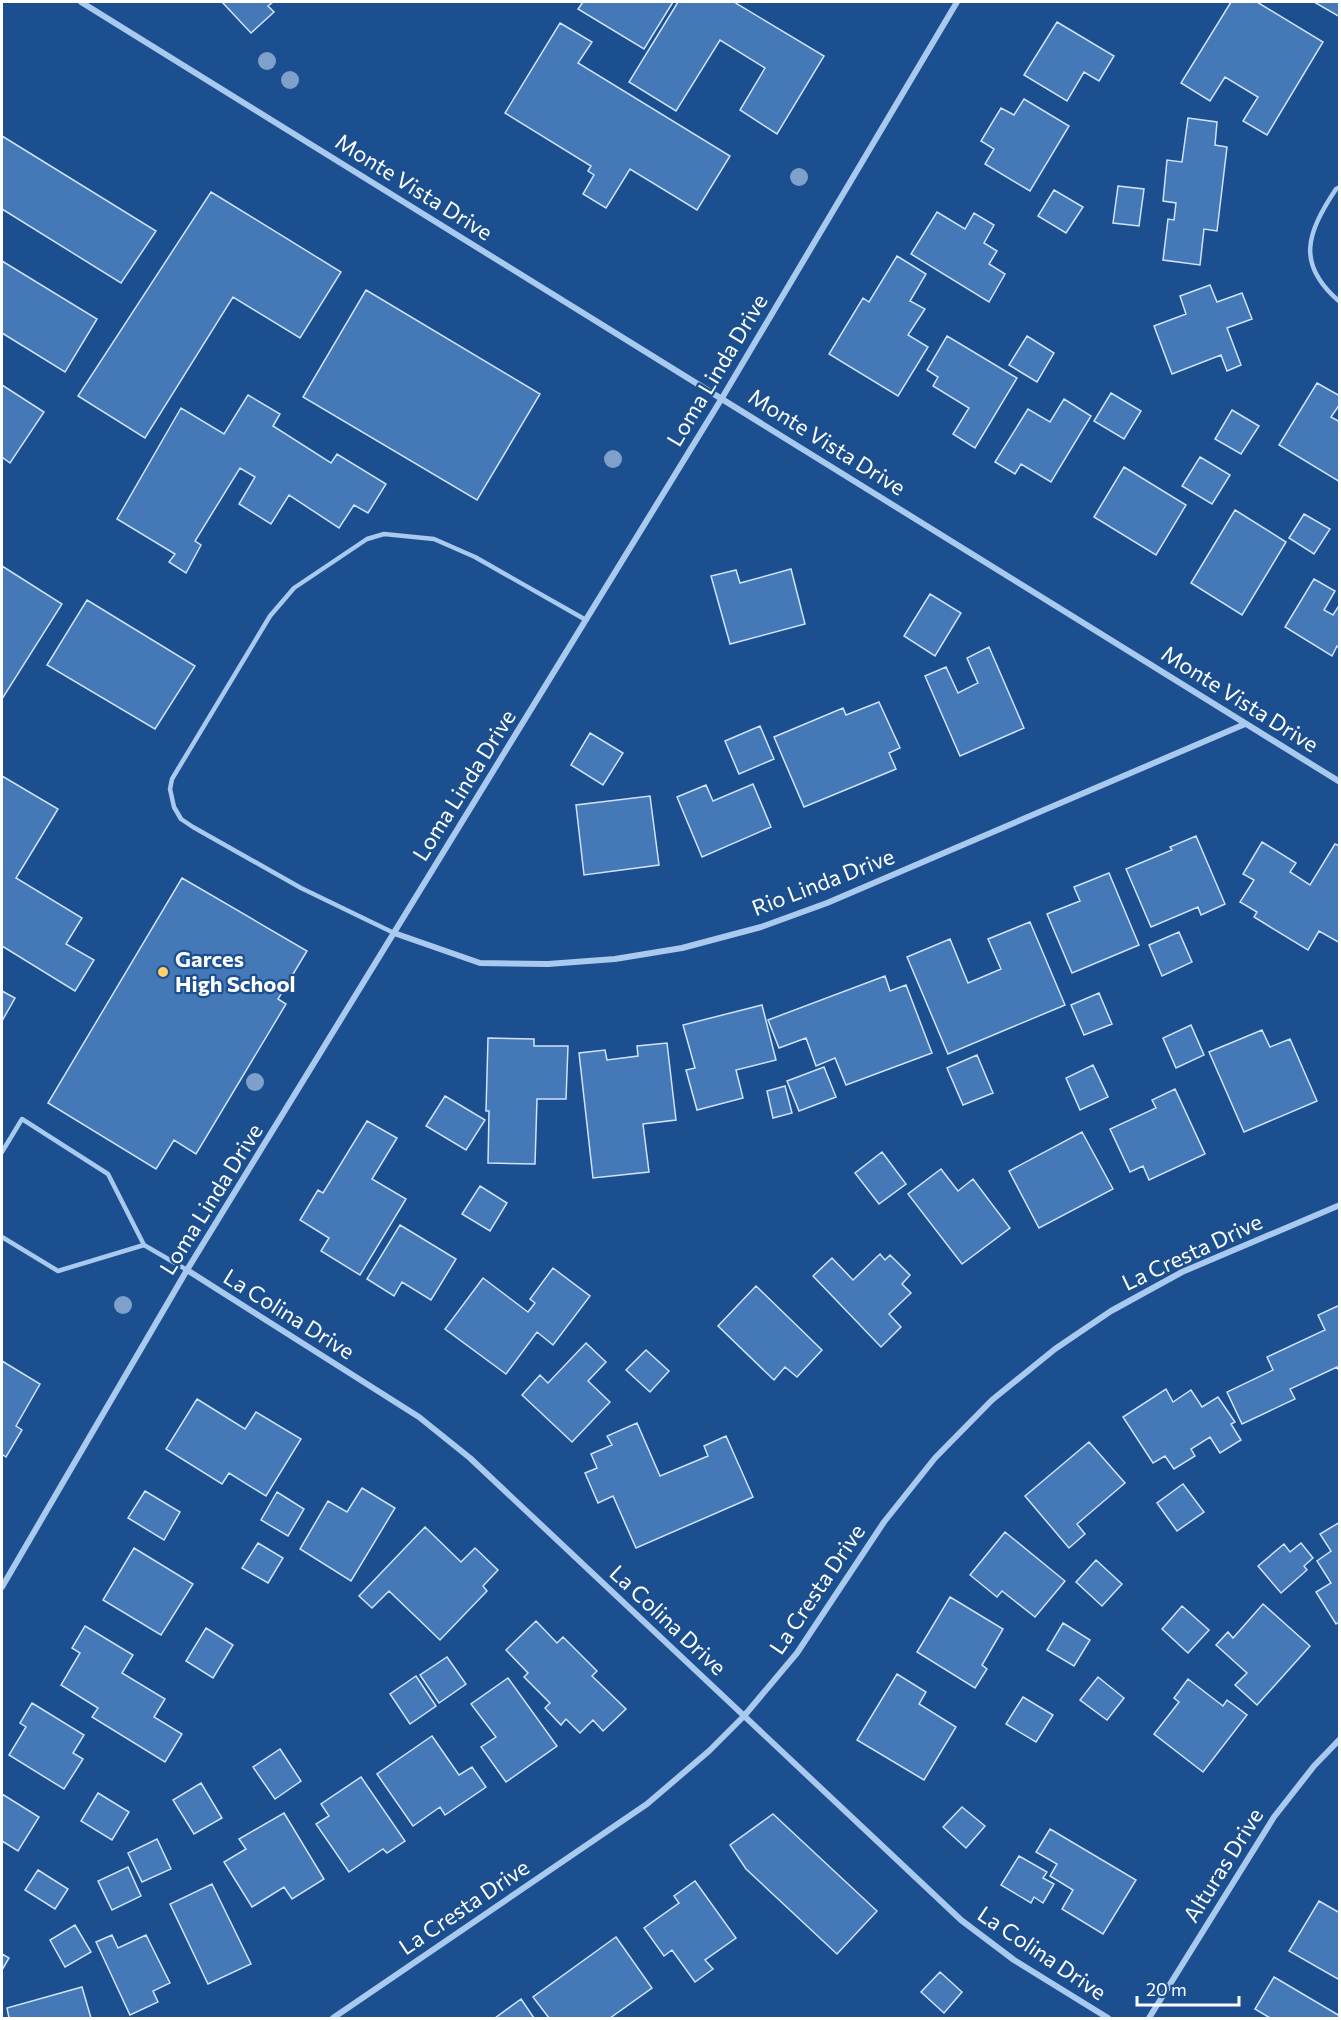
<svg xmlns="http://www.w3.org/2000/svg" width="1341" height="2020" font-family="Commissioner,sans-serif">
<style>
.building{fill:#4478b7;stroke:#cfe3fa;stroke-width:1.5}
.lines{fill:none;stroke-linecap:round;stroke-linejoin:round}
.service{stroke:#a9c9ee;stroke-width:4.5}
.minor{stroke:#a9c9ee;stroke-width:6}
.tree{fill:#7ea0ca}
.poi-dot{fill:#ffd166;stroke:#1b4f8f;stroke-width:2}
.labels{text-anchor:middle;stroke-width:4.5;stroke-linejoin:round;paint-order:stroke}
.street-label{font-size:22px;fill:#fff;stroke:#1b4f8f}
.poi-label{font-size:22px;font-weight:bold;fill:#fff;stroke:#1b4f8f;text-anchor:start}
</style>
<rect width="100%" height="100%" fill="#1b4f8f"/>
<!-- building -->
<path class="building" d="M222,2H273L268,6L274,12L251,33Z
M583,2H673L644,49L578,9Z
M678,2H734L824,56L777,134L740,110L765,68L720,40L676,111L629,82Z
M1231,2H1257L1323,42L1267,135L1243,121L1258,97L1225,77L1210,101L1181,83Z
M1314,2H1340V17Z
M1057,22L1114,56L1099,81L1084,72L1067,101L1024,75Z
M560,23L592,42L578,63L730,156L697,210L630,169L606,208L583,194L594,175L588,171L591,166L505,113Z
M1024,99L1069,126L1030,191L985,164L994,149L981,141L1001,108L1014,115Z
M1188,118L1217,122L1215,145L1227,147L1217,231L1204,229L1200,265L1163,260L1168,219L1174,220L1176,203L1163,201L1167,160L1182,162Z
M2,136L156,231L121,283L2,209Z
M1118,186L1144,189L1139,226L1113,223Z
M1054,190L1083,207L1066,233L1038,216Z
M211,192L341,272L300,338L233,297L145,438L78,396Z
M937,212L965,229L974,213L994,225L984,243L997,251L989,264L1005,274L989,302L911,254Z
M897,256L926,274L910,301L925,309L908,335L928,347L898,396L829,354L863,298L869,302Z
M2,261L97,319L65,372L2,333Z
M1210,285L1217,302L1242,293L1252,319L1227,328L1241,365L1227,371L1221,355L1172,374L1154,326L1186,314L1180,296Z
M366,290L540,394L477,500L303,397Z
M947,336L1017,378L975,448L953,434L969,408L933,386L938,377L927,370Z
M1027,336L1054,353L1037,382L1009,365Z
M1317,383L1340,396V404L1331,417L1340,422V482L1279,445Z
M2,385L44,412L10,463L2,457Z
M1111,393L1141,411L1124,439L1094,421Z
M248,395L280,414L273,426L331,463L337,454L386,484L368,513L354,505L339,528L289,495L271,524L239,504L255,477L240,468L195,541L201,545L186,573L169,562L175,554L117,519L181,408L224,434Z
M1064,399L1091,416L1051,482L1021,464L1015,474L995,462L1028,409L1050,422Z
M1232,410L1259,426L1241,454L1215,439Z
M1200,457L1230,475L1212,504L1182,486Z
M1124,467L1186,505L1156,555L1094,517Z
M1235,510L1286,542L1242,615L1191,583Z
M1304,514L1330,529L1314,554L1289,538Z
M2,566L62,604L2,699Z
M791,569L805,624L730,644L711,576L736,570L740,583Z
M1314,579L1335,591L1324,610L1333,615L1340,604V648L1337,646L1332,656L1285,627Z
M930,594L961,613L935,656L904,636Z
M87,600L195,666L155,729L47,665Z
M989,647L1024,728L960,756L925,676L946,667L958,693L978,683L967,658Z
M879,702L900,748L889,753L896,769L804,807L774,737L843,708L846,715Z
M760,726L774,759L739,774L725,741Z
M590,733L623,753L603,785L571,765Z
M2,776L58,809L16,878L82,918L66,944L94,960L75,991L2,946Z
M753,784L771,827L702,857L677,797L706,785L713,801Z
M650,796L659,865L584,875L576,805Z
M1196,836L1225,904L1201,915L1198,907L1151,927L1126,869L1172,850L1170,847Z
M1262,842L1296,863L1290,872L1310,885L1335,844L1340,846V943L1319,931L1308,950L1254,917L1257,912L1240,902L1254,880L1243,874Z
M1109,873L1139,945L1072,973L1047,914L1080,901L1074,887Z
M182,878L307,951L278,999L286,1004L196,1154L174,1140L156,1169L48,1103Z
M1030,922L1065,1005L948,1054L907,957L950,939L968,983L1001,969L988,939Z
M1179,932L1192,962L1162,976L1149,945Z
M885,976L890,991L906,985L932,1053L846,1085L835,1058L816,1066L806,1038L779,1048L768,1020Z
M2,991L15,998L2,1021Z
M1099,993L1112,1024L1084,1035L1071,1005Z
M762,1005L776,1060L736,1070L743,1098L697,1110L686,1070L695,1068L683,1025Z
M1191,1025L1204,1055L1176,1068L1163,1038Z
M1262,1030L1270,1047L1290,1039L1317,1101L1244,1132L1209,1052Z
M488,1038L534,1039V1046H568L566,1099H537L535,1164L488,1163L489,1111H486Z
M667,1043L676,1120L643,1124L649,1172L593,1178L579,1053L605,1050L607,1060L638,1056L637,1046Z
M977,1055L993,1093L963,1105L947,1068Z
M1093,1065L1108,1097L1080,1110L1066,1078Z
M824,1067L836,1097L799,1111L787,1081Z
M785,1086L792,1113L773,1118L767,1091Z
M1175,1089L1205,1154L1149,1180L1143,1166L1130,1172L1110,1129L1156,1108L1152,1100Z
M445,1096L485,1120L466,1150L426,1126Z
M367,1121L397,1138L372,1179L406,1199L360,1275L321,1251L329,1238L300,1220L318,1190L323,1193Z
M1082,1132L1113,1189L1039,1228L1009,1171Z
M882,1152L906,1184L879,1204L855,1173Z
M941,1169L958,1191L973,1179L1010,1228L962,1264L908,1194Z
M480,1186L507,1203L490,1231L462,1214Z
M400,1225L456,1259L431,1300L402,1282L394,1296L367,1279Z
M880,1254L885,1260L890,1255L910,1275L902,1284L911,1293L889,1314L901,1327L881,1347L813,1276L832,1258L853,1280Z
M553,1268L590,1296L553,1345L537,1332L506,1374L445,1329L483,1278L528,1312L535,1303L530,1299Z
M756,1286L822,1350L797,1377L785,1367L774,1380L718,1326Z
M1340,1305V1372L1337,1367L1290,1389L1295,1399L1242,1424L1227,1392L1273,1370L1267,1357L1325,1330L1318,1315Z
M586,1343L606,1362L588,1381L610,1402L572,1442L522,1395L540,1375L548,1383Z
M646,1350L669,1371L650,1392L626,1370Z
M2,1361L40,1384L16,1426L22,1430L6,1457L3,1455L2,1457Z
M1166,1389L1173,1402L1191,1390L1202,1407L1218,1397L1235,1422L1231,1424L1241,1440L1220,1453L1210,1437L1191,1449L1195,1456L1174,1469L1165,1456L1153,1463L1123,1417Z
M197,1399L245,1429L256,1412L301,1439L266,1496L229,1473L222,1484L166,1449Z
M637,1423L660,1476L708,1456L704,1446L726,1436L753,1497L636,1548L613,1496L598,1503L585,1473L597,1468L591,1454L612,1445L607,1436Z
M1089,1442L1125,1483L1077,1524L1085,1534L1069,1548L1025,1496Z
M1183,1484L1204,1512L1177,1531L1157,1503Z
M362,1488L395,1508L351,1581L300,1549L328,1501L347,1512Z
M145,1491L180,1512L164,1540L128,1518Z
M277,1492L304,1509L288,1536L261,1520Z
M1340,1522V1621L1336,1624L1316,1592L1331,1583L1317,1561L1331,1551L1320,1534Z
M425,1527L461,1562L475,1548L498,1570L483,1586L487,1591L440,1640L389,1591L372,1608L359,1596Z
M1005,1532L1065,1581L1035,1617L1002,1591L997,1597L970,1575Z
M258,1543L283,1558L268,1583L242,1568Z
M1301,1543L1313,1558L1304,1566L1307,1570L1281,1593L1258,1566L1284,1544L1290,1552Z
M134,1548L193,1584L161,1635L103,1600Z
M1096,1560L1122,1584L1102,1606L1076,1582Z
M950,1597L1003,1629L982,1665L987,1669L975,1688L917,1652Z
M1263,1604L1310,1646L1257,1705L1235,1685L1247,1673L1216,1645L1228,1632L1233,1638Z
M1182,1606L1209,1630L1188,1653L1162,1629Z
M536,1621L557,1643L563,1637L597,1671L592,1676L626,1709L603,1731L593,1720L580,1733L566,1719L561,1725L545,1708L550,1703L524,1677L528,1673L506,1650Z
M1063,1623L1090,1640L1074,1666L1047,1650Z
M85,1626L133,1655L122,1673L165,1699L154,1717L182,1734L165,1762L92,1717L98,1708L61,1685L80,1653L72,1648Z
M206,1628L233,1645L213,1678L186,1661Z
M447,1657L466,1684L439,1703L420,1675Z
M897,1674L926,1692L919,1704L956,1727L924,1780L857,1740Z
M416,1676L436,1706L410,1724L390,1694Z
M1098,1677L1124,1698L1107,1720L1080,1700Z
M508,1678L557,1746L506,1782L481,1747L496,1737L471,1704Z
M1188,1679L1223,1706L1227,1700L1247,1715L1203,1772L1154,1734L1179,1702L1174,1698Z
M1023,1697L1053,1715L1036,1742L1006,1724Z
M32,1703L84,1735L73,1753L83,1759L64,1789L9,1755L26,1727L20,1723Z
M432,1736L459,1775L472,1767L486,1787L445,1815L440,1807L413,1826L377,1774Z
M280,1749L301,1781L275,1799L253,1767Z
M361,1777L405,1841L387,1853L383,1849L349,1872L316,1824L329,1816L321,1804Z
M201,1783L222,1818L194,1834L173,1800Z
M98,1793L129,1812L112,1840L81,1821Z
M2,1794L39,1817L18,1851L2,1841Z
M962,1807L985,1826L966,1848L943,1827Z
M284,1813L324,1879L292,1899L284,1887L252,1907L224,1862L246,1849L239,1839Z
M773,1814L877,1911L837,1954L746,1869L730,1845Z
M1050,1829L1136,1880L1103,1934L1062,1909L1073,1890L1050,1876L1057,1864L1036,1852Z
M157,1839L171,1869L142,1882L128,1853Z
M1019,1856L1047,1872L1043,1878L1054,1884L1043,1903L1034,1897L1031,1903L1001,1885Z
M128,1867L141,1896L112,1910L98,1881Z
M38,1870L68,1889L55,1909L25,1890Z
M695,1881L736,1938L705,1960L713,1969L695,1982L672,1950L664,1956L644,1928L679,1903L674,1896Z
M212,1884L251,1964L208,1984L170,1904Z
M1319,1901L1340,1913V1976L1338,1979L1289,1951Z
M75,1925L91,1952L65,1967L50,1940Z
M112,1935L118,1948L146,1935L170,1983L153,1991L158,2002L130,2015L96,1942Z
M616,1937L652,1988L610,2018H549L533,1997Z
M2,1954L9,1958L2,1970Z
M940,1972L962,1992L944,2013L921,1992Z
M1274,1977L1340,2016V2018H1270L1255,2009Z
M82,1987L91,2018H9L7,2008Z
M521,1999L534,2018H495Z"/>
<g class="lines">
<!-- service -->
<path class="service" d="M1340,187L1336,189C1307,233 1295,264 1340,302
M394,933L301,888L193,827L181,819L174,807L170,789L172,779L270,616L294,588L367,539L384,534L434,539L475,557L586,620
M2,1152L22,1119L108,1174L144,1245L187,1270
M2,1237L58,1271L144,1245"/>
<!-- minor -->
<path class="minor" d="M81,2L1340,782
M394,933L480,963L548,964L615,959L682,948L761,927L827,903L1245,724
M187,1270L419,1417L470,1458L961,1920L1014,1960L1108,2018
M2,1587L187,1270L722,398L957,2
M333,2018L647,1804L709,1751L744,1716L797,1653L884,1522L935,1458L992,1400L1055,1349L1111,1311L1182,1272L1340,1205
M1149,2018L1274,1817L1314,1766L1340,1739"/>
</g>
<!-- trees -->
<g class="tree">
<circle cx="267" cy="61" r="9"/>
<circle cx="290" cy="80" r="9"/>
<circle cx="799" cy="177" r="9"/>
<circle cx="613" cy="459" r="9"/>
<circle cx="255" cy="1082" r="9"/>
<circle cx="123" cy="1305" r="9"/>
</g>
<!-- markers -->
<circle class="poi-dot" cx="163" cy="972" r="6"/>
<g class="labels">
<!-- street labels -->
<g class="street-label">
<text transform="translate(414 187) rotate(32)" y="8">Monte Vista Drive</text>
<text transform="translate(717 370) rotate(-59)" y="8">Loma Linda Drive</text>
<text transform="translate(827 442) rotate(32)" y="8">Monte Vista Drive</text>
<text transform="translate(1240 699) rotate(32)" y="8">Monte Vista Drive</text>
<text transform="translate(464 785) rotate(-58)" y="8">Loma Linda Drive</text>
<text transform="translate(823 882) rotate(-21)" y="8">Rio Linda Drive</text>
<text transform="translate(211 1199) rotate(-58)" y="8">Loma Linda Drive</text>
<text transform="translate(1192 1252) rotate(-25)" y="8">La Cresta Drive</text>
<text transform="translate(289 1314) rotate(32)" y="8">La Colina Drive</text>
<text transform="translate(817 1589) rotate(-56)" y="8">La Cresta Drive</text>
<text transform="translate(668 1620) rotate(43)" y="8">La Colina Drive</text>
<text transform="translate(1223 1865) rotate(-58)" y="8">Alturas Drive</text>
<text transform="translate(464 1907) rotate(-34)" y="8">La Cresta Drive</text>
<text transform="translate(1042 1953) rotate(34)" y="8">La Colina Drive</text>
</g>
<!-- poi labels -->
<g class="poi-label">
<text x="175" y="967">Garces<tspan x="175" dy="25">High School</tspan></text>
</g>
</g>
<!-- border -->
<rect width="1341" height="2020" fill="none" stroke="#ffffff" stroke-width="6"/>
<!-- scale -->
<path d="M1137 1996v9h102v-9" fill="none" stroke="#ffffff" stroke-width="3"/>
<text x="1146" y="1996" font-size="18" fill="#ffffff" stroke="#1b4f8f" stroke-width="4.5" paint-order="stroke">20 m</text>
</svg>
